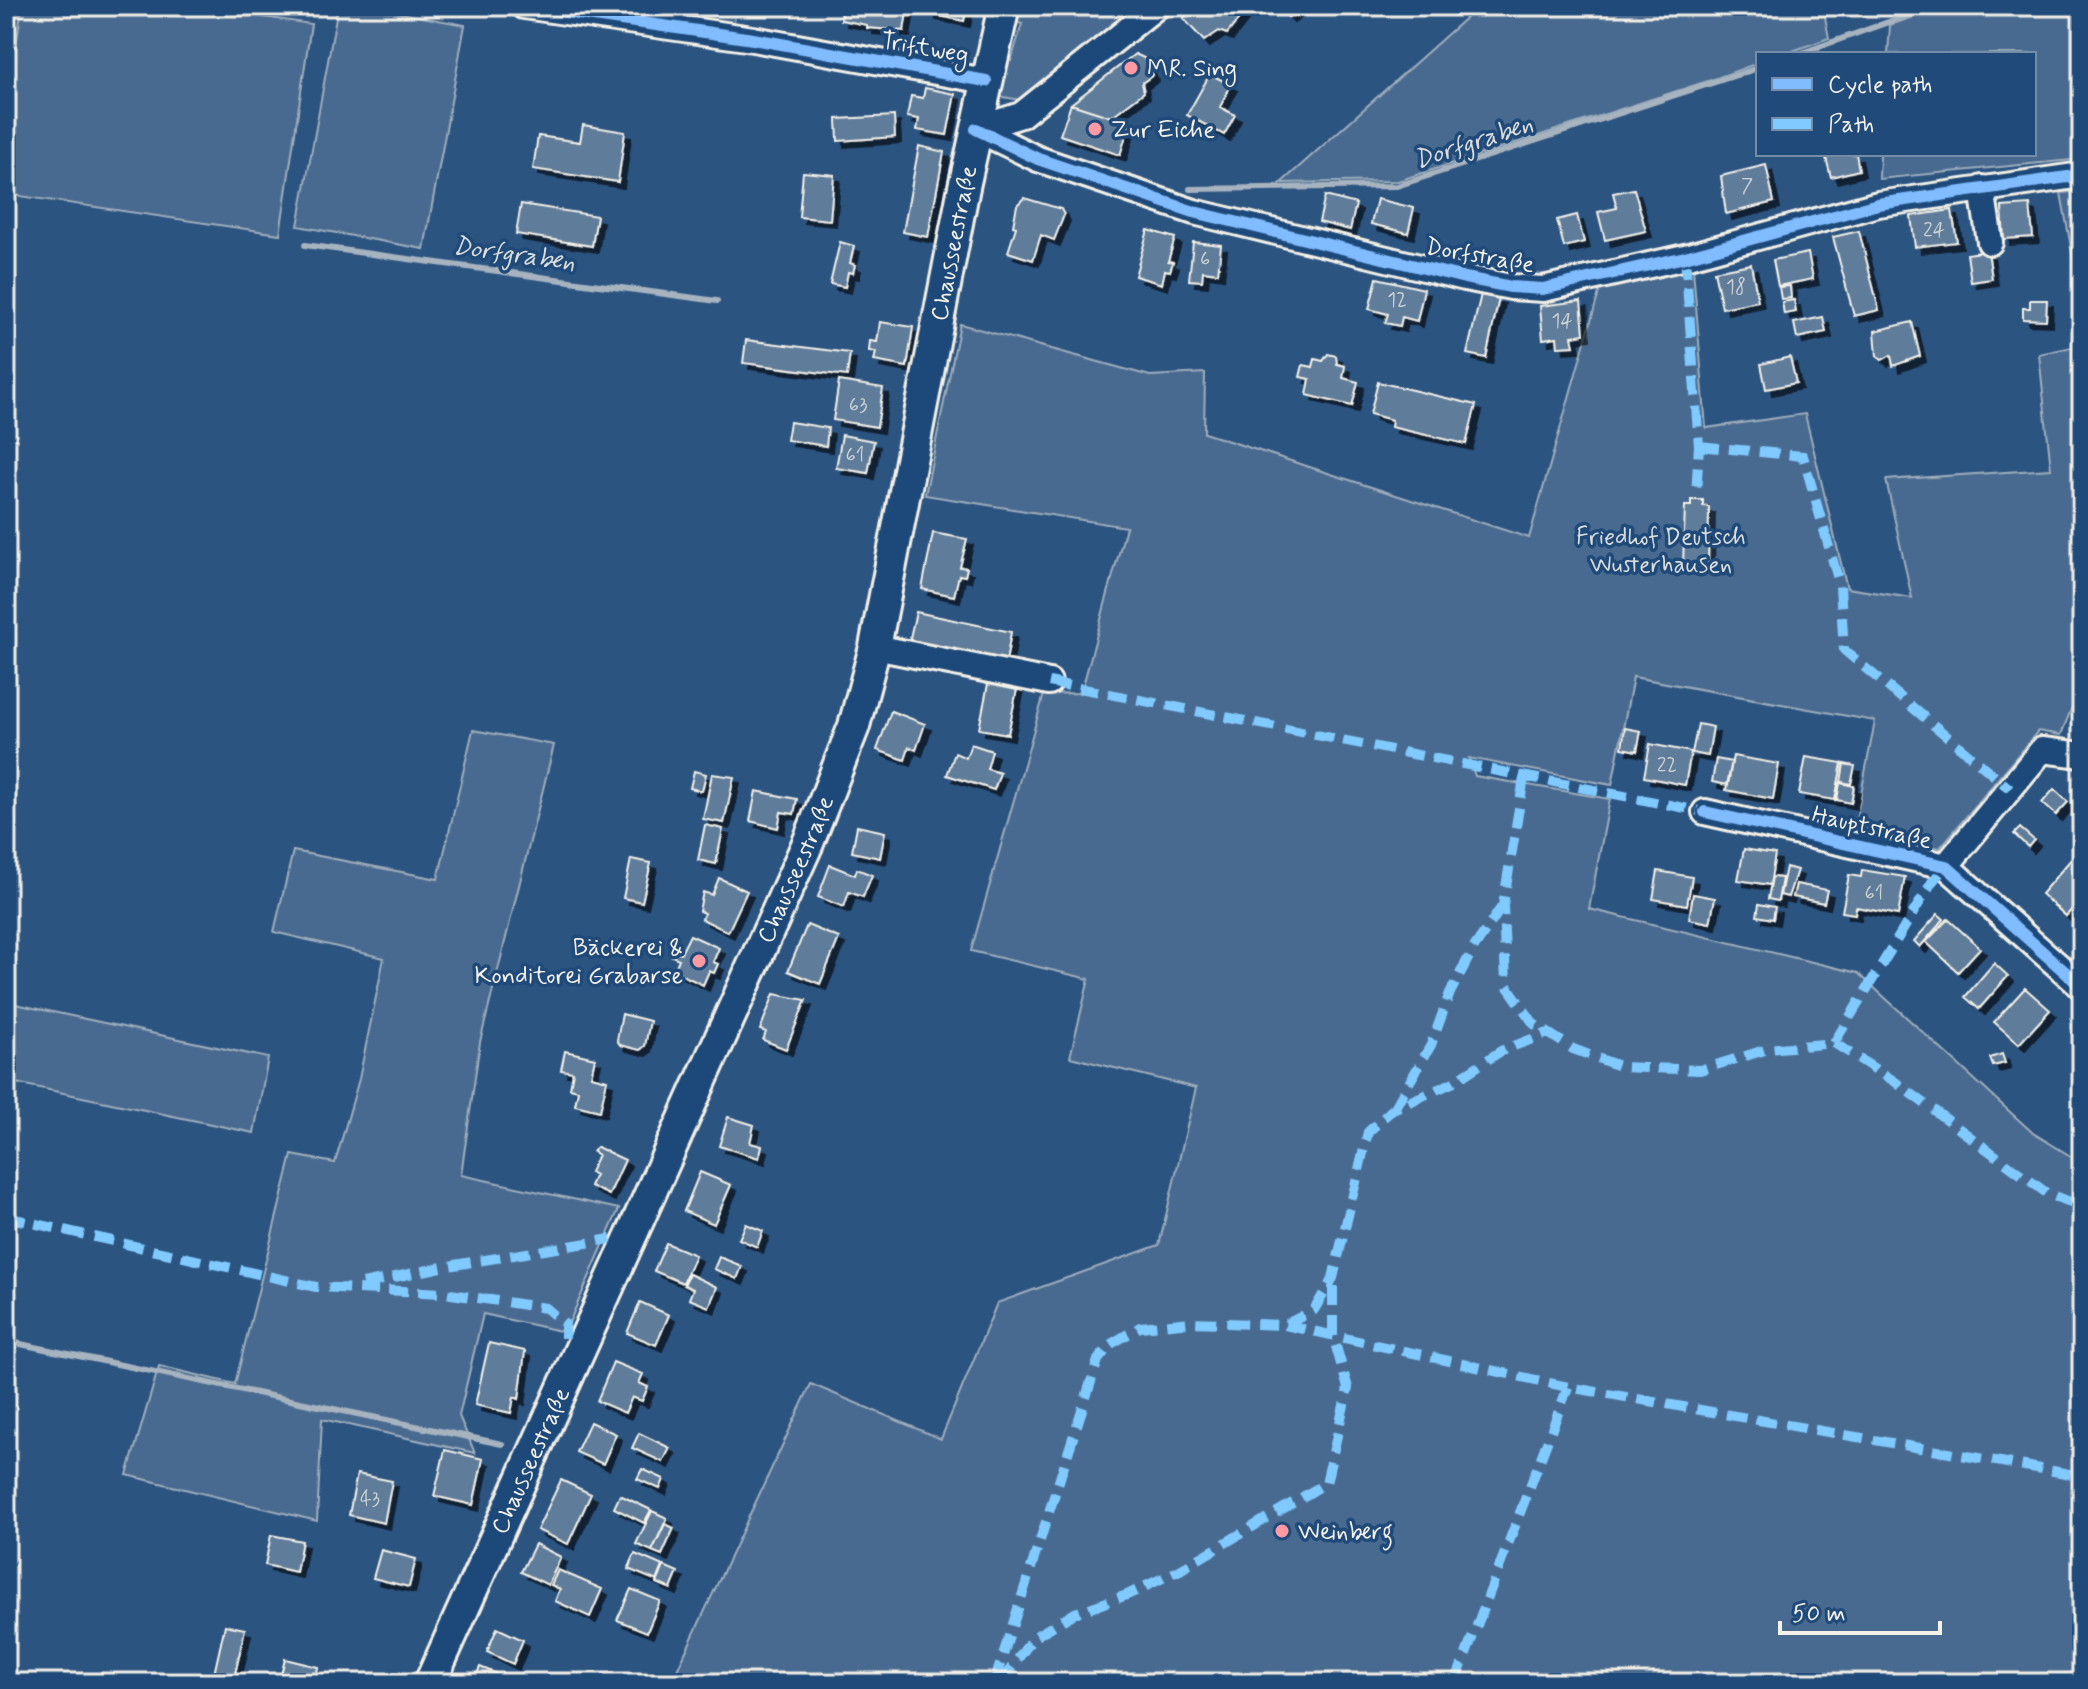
<svg xmlns="http://www.w3.org/2000/svg" width="2088" height="1689" font-family="Mynerve,sans-serif">
<style>
.green{fill:#496b90;stroke:#9eaebc;stroke-width:2}
.lines{fill:none;stroke-linecap:round;stroke-linejoin:round}
.stream{stroke:#a7b4c0;stroke-width:6}
.building{fill:#5e7b9a;stroke:#f4f1e8;stroke-width:2;filter:url(#shadow)}
.minor-casing{stroke:#f4f1e8;stroke-width:30}
.major-casing{stroke:#f4f1e8;stroke-width:36}
.minor{stroke:#1f4a7a;stroke-width:24}
.major{stroke:#1f4a7a;stroke-width:30}
.quiet{stroke:#80caff;stroke-width:10;stroke-dasharray:20 10;stroke-linecap:butt}
.cycleway-casing{stroke:#1f4a7a;stroke-width:17}
.cycleway{stroke:#80bcff;stroke-width:12}
.poi-dot{fill:#ff9aa2;stroke:#1f4a7a;stroke-width:3}
.labels{text-anchor:middle;stroke-width:7;stroke-linejoin:round;paint-order:stroke}
.number-label{font-size:20px;fill:#ced4d4}
.street-label{font-size:24px;fill:#f4f1e8;stroke:#1f4a7a}
.poi-label{font-size:24px;fill:#f4f1e8;stroke:#1f4a7a;text-anchor:start}
.park-label{font-size:24px;fill:#dadddb;stroke:#1f4a7a}
.water-label{font-size:26px;font-style:italic;fill:#dadddb;stroke:#1f4a7a}
</style>
<defs>
<filter id="shadow"><feDropShadow dx="6" dy="6" stdDeviation="0" flood-color="#0009"/></filter>
</defs>
<rect width="100%" height="100%" fill="#2c5481"/>
<filter id="ink" filterUnits="userSpaceOnUse"><feTurbulence type="fractalNoise" baseFrequency=".0125" numOctaves="2"/><feDisplacementMap in="SourceGraphic" scale="16" xChannelSelector="R" yChannelSelector="G"/><feConvolveMatrix kernelMatrix="1 2 1 2 8 2 1 2 1" color-interpolation-filters="sRGB"/></filter>
<g filter="url(#ink)">
<!-- green -->
<path class="green" d="M22,6H189L311,24L280,234L6,194V112Z
M338,6H363L465,25L424,249L298,226Z
M573,6H737L733,27Z
M1021,6H1141L1021,100L1003,97L999,92L1005,60L1011,61L1022,24L1016,22Z
M1479,6H1823L1829,38L1784,54H1758V63L1714,79L1398,181L1281,183Z
M1946,6H2082V159L1879,179L1880,154H2034V54H1888L1890,25Z
M2082,191V307L2061,193Z
M1693,268L1706,428L1805,414L1847,588L1912,598L1886,480L2051,469L2039,354L2082,345V681L2061,735L2038,731L1940,848L1854,831L1875,721L1633,677L1612,785L1469,758L1475,776L1610,799L1589,909L1858,973L2033,1133L2082,1163V1683H671L811,1384L941,1439L997,1303L1159,1245L1196,1088L1070,1057L1089,979L971,951L1044,694L1081,693L1126,527L925,495L960,324L1150,376L1205,373L1204,433L1529,538L1600,289Z
M473,730L554,745L480,1042L461,1175L619,1209L565,1332L483,1314L459,1416L475,1453L322,1419L317,1521L127,1475L159,1366L235,1384L292,1155L335,1163L359,1079L384,958L274,932L293,851L438,879Z
M6,1002L268,1058L254,1133L6,1081Z"/>
<g class="lines">
<!-- stream -->
<path class="stream" d="M1799,54L1933,6
M1190,189L1397,186L1758,68
M305,245L717,301
M6,1341L502,1444"/>
</g>
<!-- building -->
<path class="building" d="M843,6H908L904,31L867,28V25L841,20Z
M929,6H967L964,21L930,14Z
M1198,6H1249L1227,34L1219,31L1204,41L1183,18Z
M1280,6H1302L1288,17Z
M1135,54L1144,58L1153,75L1142,83L1144,92L1111,117L1071,104Z
M1210,74L1231,85L1220,107L1235,115L1224,135L1187,115Z
M925,88L955,94L947,135L917,130L919,119L907,117L911,96L923,98Z
M1071,104L1130,123L1120,155L1060,135Z
M894,116L895,137L838,141L837,119Z
M583,125L625,132L618,182L533,169L538,136L580,142Z
M919,146L944,152L928,237L903,232Z
M1825,154H1856L1859,170L1831,177Z
M1766,165L1774,202L1726,214L1721,176Z
M803,172L834,175L830,220L799,217Z
M1634,189L1646,231L1605,240L1598,212L1617,208L1613,193Z
M1325,196L1356,204L1350,230L1319,222Z
M1024,198L1061,209L1064,215L1054,240L1041,235L1033,260L1008,252L1016,227L1013,226L1017,205Z
M1377,199L1414,208L1408,233L1371,224Z
M521,204L597,216L592,246L516,234Z
M2030,205L2033,237L2004,239L2002,207Z
M1952,210L1957,242L1915,247L1911,216Z
M1577,215L1584,242L1564,247L1557,220Z
M1148,230L1175,238L1168,261L1173,262L1170,271L1165,270L1162,284L1135,276Z
M1859,231L1879,310L1854,316L1833,237Z
M840,242L854,246L850,263L855,265L853,273L848,272L845,287L830,284Z
M1193,242L1221,245L1218,273L1203,271L1202,281L1189,280Z
M1988,251L1992,279L1971,282L1967,254Z
M1808,253L1813,279L1778,286L1773,260Z
M1751,264L1758,301L1722,308L1714,271Z
M1377,278L1424,289L1417,321L1402,317L1400,326L1385,323L1388,314L1369,309Z
M1790,286L1791,298L1781,299L1779,287Z
M1481,294L1499,298L1486,358L1467,354Z
M1794,300L1796,312L1784,314L1782,302Z
M2030,300H2047L2046,320L2023,319V308H2030Z
M1581,301L1584,334L1572,336L1574,346L1558,347L1557,337L1543,339L1540,306Z
M1823,317L1826,332L1797,338L1794,323Z
M880,322L913,327L907,367L874,361L876,352L869,351L870,341L877,342Z
M1912,322L1920,356L1893,366L1891,355L1882,360L1877,356L1875,331Z
M746,340L850,353L847,376L743,363Z
M1328,354L1336,356L1337,364L1345,366L1343,378L1358,382L1352,406L1307,395L1310,379L1300,377L1303,365L1313,367L1315,359L1323,361Z
M1790,357L1796,383L1766,389L1761,364Z
M839,381L883,388L877,427L833,420Z
M1378,382L1476,405L1466,444L1391,427L1392,420L1370,414Z
M790,422L828,428L826,446L787,440Z
M842,435L874,441L868,473L836,468Z
M1691,500H1703V506L1709,507L1708,567L1683,566L1685,506H1691Z
M933,533L967,539L960,567L967,568L965,576L959,575L954,596L922,589Z
M916,612L1011,632L1006,662L909,642Z
M989,679L1018,684L1008,734L979,729Z
M891,711L925,724L916,750L909,747L905,760L877,750Z
M1698,724L1713,727L1708,756L1692,753Z
M1625,728L1641,731L1637,751L1622,748Z
M971,744L992,751L987,769L1000,773L994,790L947,775L955,753L966,758Z
M1650,744L1691,752L1685,785L1644,777Z
M1733,756L1779,764L1773,799L1726,790Z
M1806,757L1842,763L1835,800L1799,794Z
M1716,759L1732,762L1728,785L1712,782Z
M1844,764L1855,766L1851,784L1841,782Z
M694,771L706,774L702,791L690,788Z
M712,774L734,777L724,823L703,819Z
M1840,783L1854,786L1851,803L1837,800Z
M2054,789L2068,802L2056,815L2042,803Z
M756,791L797,799L794,814L781,812L778,828L750,821Z
M705,825L723,829L716,864L698,860Z
M857,826L885,832L880,858L852,852Z
M2020,828L2034,840L2028,847L2014,834Z
M1744,849L1775,854L1770,885L1738,880Z
M2073,857L2082,865V898L2066,916L2041,894Z
M631,859L651,863L642,902L623,898Z
M830,865L855,875L857,869L872,875L863,897L849,892L844,907L818,897Z
M1786,867L1797,870L1788,897L1780,895Z
M1862,870L1905,877L1898,915L1856,907L1855,914L1842,912L1849,875L1861,877Z
M1658,871L1692,877L1687,905L1653,899Z
M1772,877L1782,878L1778,901L1768,899Z
M719,878L747,891L728,932L702,919L704,913L699,911L703,892L712,895Z
M1796,884L1827,890L1824,903L1793,897Z
M1693,894L1715,898L1710,923L1689,919Z
M1759,904L1775,907L1773,919L1757,916Z
M1938,914L1944,919L1920,947L1914,941Z
M1948,919L1980,948L1958,972L1926,942Z
M807,925L839,938L820,984L788,971Z
M690,935L719,948L713,962L718,964L714,973L709,971L703,985L674,971L679,959L672,956L675,951L681,953Z
M1994,963L2008,976L1979,1009L1965,997Z
M2025,988L2050,1010L2019,1044L1994,1022Z
M774,994L806,1000L786,1049L763,1040L766,1032L760,1030Z
M622,1014L650,1021L645,1046L640,1050L620,1045L617,1040Z
M565,1051L595,1058L591,1076L607,1080L600,1111L575,1105L578,1090L570,1088L573,1072L561,1070Z
M2002,1054L2005,1063L1993,1066L1990,1058Z
M728,1117L754,1125L750,1143L762,1146L759,1158L719,1146Z
M597,1147L625,1160L609,1195L590,1186L595,1175L590,1172L598,1155L593,1152Z
M700,1172L731,1185L714,1224L684,1211Z
M746,1224L763,1231L757,1247L739,1239Z
M666,1243L695,1255L683,1283L654,1271Z
M719,1257L742,1266L737,1279L714,1269Z
M689,1274L717,1287L709,1307L689,1299L693,1289L684,1285Z
M640,1302L669,1315L656,1345L627,1333Z
M489,1343L525,1351L519,1399L514,1397L511,1413L475,1405Z
M613,1362L643,1374L639,1383L648,1387L642,1401L632,1397L625,1413L597,1401Z
M590,1422L616,1434L603,1464L576,1452Z
M639,1433L670,1448L663,1462L632,1448Z
M445,1450L483,1459L473,1505L434,1496Z
M642,1469L664,1479L660,1489L637,1479Z
M357,1474L392,1481L384,1523L349,1515Z
M561,1480L591,1494L568,1544L537,1530Z
M620,1495L651,1510L644,1523L614,1508Z
M652,1511L667,1518L652,1551L636,1544Z
M665,1524L674,1528L662,1555L652,1551Z
M271,1535L302,1541L296,1572L265,1565Z
M535,1544L561,1557L548,1585L521,1572Z
M381,1550L416,1559L409,1587L373,1578Z
M635,1554L663,1566L657,1581L628,1569Z
M664,1566L678,1572L671,1589L657,1583Z
M558,1570L602,1589L590,1617L555,1601L560,1589L551,1585Z
M631,1589L660,1601L647,1632L617,1620Z
M225,1625L245,1629L233,1683H212Z
M497,1628L523,1640L513,1664L487,1652Z
M285,1659L318,1667L315,1683H279Z
M480,1667L507,1678L505,1683H473Z"/>
<g class="lines">
<!-- minor casing -->
<g class="minor-casing">
<path id="minor" d="M524,6L753,39L986,81
M976,129L1038,159L1194,212L1465,278L1511,287L1543,289L1685,257L1878,204L2082,175
M976,129L1021,115L1157,6
M1982,188L1990,242
M875,647L1049,682
M1705,812L1946,866L2082,987
M1946,866L2042,750L2082,755"/>
</g>
<!-- major casing -->
<g class="major-casing">
<g id="major">
<path id="s1" d="M430,1683L808,843L854,726L875,647L964,187L1004,6"/>
</g>
</g>
<!-- minor -->
<use href="#minor" class="minor"/>
<!-- major -->
<use href="#major" class="major"/>
<!-- quiet -->
<path class="quiet" d="M1685,257L1699,446L1696,495
M1699,446L1803,456L1840,586L1844,650L2010,789
M1049,682L1705,812
M1524,778L1503,905L1506,984L1534,1024L1573,1049L1622,1067L1700,1070L1768,1049L1834,1043L1894,1081L2048,1194L2082,1206
M1834,1043L1932,882L1946,866
M1394,1109L1431,1045L1450,993L1473,949L1503,905
M6,1217L316,1287L444,1293L546,1308L565,1324V1338
M363,1284L442,1267L611,1239
M1285,1325L1568,1387L2082,1476
M994,1683L1098,1360L1111,1344L1140,1327L1192,1322L1285,1325L1314,1310L1333,1278L1368,1132L1393,1109L1452,1083L1501,1051L1548,1033
M1000,1683L1034,1637L1075,1613L1127,1595L1180,1570L1326,1483L1348,1388L1333,1336V1278
M1455,1683L1568,1387"/>
<!-- cycleway casing -->
<g class="cycleway-casing">
<path id="cycleway" d="M524,6L753,39L986,81
M976,129L1038,159L1194,212L1465,278L1511,287L1543,289L1685,257L1878,204L2082,175
M1705,812L1946,866L2082,987"/>
</g>
<!-- cycleway -->
<use href="#cycleway" class="cycleway"/>
</g>
</g>
<!-- markers -->
<g class="poi-dot">
<circle cx="1131" cy="68" r="8"/>
<circle cx="1095" cy="129" r="8"/>
<circle cx="699" cy="961" r="8"/>
<circle cx="1282" cy="1531" r="8"/>
</g>
<g class="labels">
<!-- number labels -->
<g class="number-label">
<text x="1747" y="192">7</text>
<text x="1934" y="236">24</text>
<text x="1205" y="265">6</text>
<text x="1736" y="293">18</text>
<text x="1397" y="306">12</text>
<text x="1562" y="327">14</text>
<text x="858" y="411">63</text>
<text x="855" y="461">61</text>
<text x="1667" y="771">22</text>
<text x="1874" y="899">61</text>
<text x="370" y="1505">43</text>
</g>
<!-- street labels -->
<g class="street-label">
<text transform="translate(925 47) rotate(10)" y="8">Triftweg</text>
<text dy="8" stroke="none"><textPath href="#s1" startOffset="1540">Chausseestraße</textPath></text>
<text transform="translate(1480 255) rotate(10)" y="8">Dorfstraße</text>
<text transform="translate(1872 827) rotate(13)" y="8">Hauptstraße</text>
<text dy="8" stroke="none"><textPath href="#s1" startOffset="892">Chausseestraße</textPath></text>
<text dy="8" stroke="none"><textPath href="#s1" startOffset="244">Chausseestraße</textPath></text>
</g>
<!-- poi labels -->
<g class="poi-label">
<text x="1147" y="76">MR. Sing</text>
<text x="1111" y="137">Zur Eiche</text>
<text x="683" y="955" text-anchor="end">Bäckerei &amp;<tspan x="683" dy="28">Konditorei Grabarse</tspan></text>
<text x="1298" y="1539">Weinberg</text>
</g>
<!-- park labels -->
<g class="park-label">
<text x="1661" y="544">Friedhof Deutsch<tspan x="1661" dy="28">Wusterhausen</tspan></text>
</g>
<!-- water labels -->
<g class="water-label">
<text transform="translate(1473 141) rotate(-18)" y="9">Dorfgraben</text>
<text transform="translate(514 253) rotate(8)" y="9">Dorfgraben</text>
</g>
</g>
<!-- margin -->
<rect width="2088" height="1689" fill="none" stroke="#1f4a7a" stroke-width="32"/>
<rect x="16" y="16" width="2056" height="1657" fill="none" stroke="#f4f1e8" stroke-width="3" filter="url(#ink)"/>
<!-- legend -->
<rect x="1756" y="52" width="280" height="104" fill="#1f4a7a" stroke="#748da6" stroke-width="2"/>
<rect x="1772" y="78" width="40" height="12" fill="#80bcff" stroke="#748da6" stroke-width="2"/>
<text x="1828" y="92" font-size="24" fill="#f4f1e8">Cycle path</text>
<rect x="1772" y="118" width="40" height="12" fill="#80caff" stroke="#748da6" stroke-width="2"/>
<text x="1828" y="132" font-size="24" fill="#f4f1e8">Path</text>
<!-- scale -->
<path d="M1780 1621v12h160v-12" fill="none" stroke="#f4f1e8" stroke-width="4"/>
<text x="1792" y="1621" font-size="24" fill="#f4f1e8" stroke="#1f4a7a" stroke-width="6" paint-order="stroke">50 m</text>
</svg>
